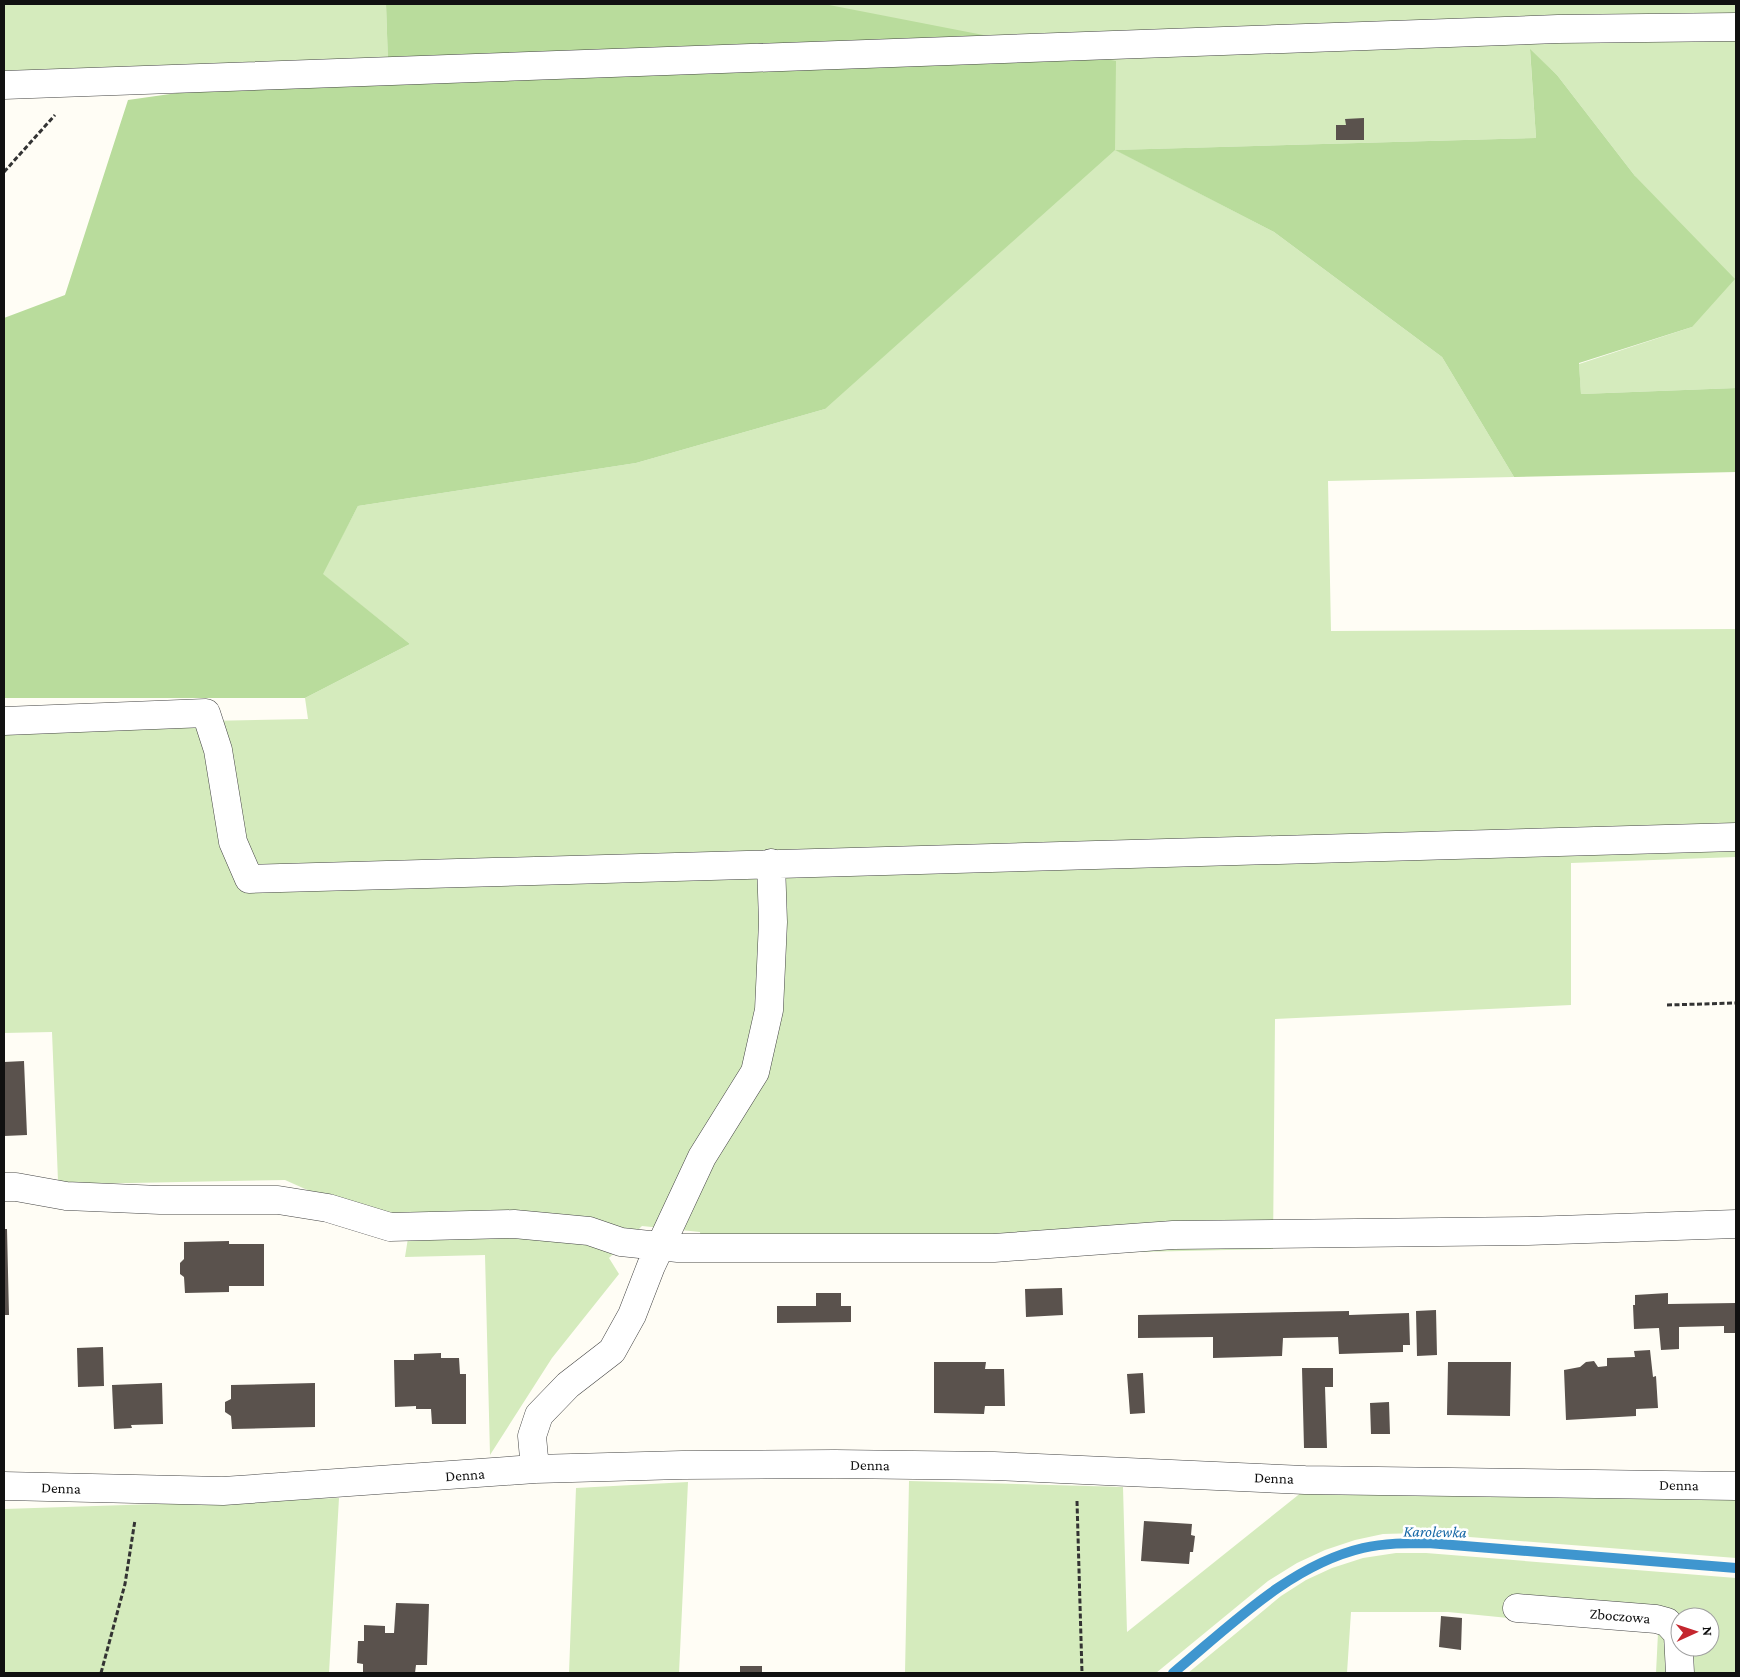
<svg xmlns="http://www.w3.org/2000/svg" width="1740" height="1677" font-family="'Crimson Pro',serif">
<style>
.green{fill:#d5ebbd;fill-rule:evenodd}
.forest{fill:#b9dc9c}
.lines{fill:none;stroke-linecap:round;stroke-linejoin:round}
.stream{stroke:#3f96cf;stroke-width:10}
.building{fill:#5a524d}
.minor-casing{stroke:#444;stroke-width:29}
.path{stroke:#333;stroke-width:3;stroke-dasharray:5 2.5;stroke-linecap:butt}
.minor{stroke:#fff;stroke-width:28}
.labels{text-anchor:middle;stroke-width:5;stroke-linejoin:round;paint-order:stroke}
.street-label{font-size:15px;fill:#111;stroke:#fff}
.water-label{font-size:16px;font-style:italic;fill:#1768a6;stroke:#fff}
</style>
<rect width="100%" height="100%" fill="#fffdf5"/>
<!-- green -->
<path class="green" d="M4,4H386L388,63L4,77Z
M824,4H1736V388L1581,394L1579,364L1692,327L1635,176L1557,75L1530,50L1536,138L1116,150L1274,232L1442,357L1514,477L1328,481L1331,631L1736,629V857L1571,863V1005L1275,1019L1273,1249L702,1262L700,1232L642,1226L609,1258L619,1274L552,1358L490,1455L485,1255L405,1257L411,1219L321,1196L285,1180L80,1184L58,1181L52,1032L4,1033V725L308,719L305,698L410,644L322,574L358,506L636,463L825,409L827,5Z
M909,1481L1123,1487L1127,1632L1302,1492L1736,1499V1558L1419,1533L1383,1534L1355,1540L1325,1550L1297,1563L1268,1581L1156,1673H905Z
M688,1482L679,1673H569L576,1488Z
M339,1498L329,1673H4V1509Z
M1396,1553H1426L1736,1578V1673H1656L1658,1633L1448,1612H1351L1347,1673H1188L1281,1596L1306,1580L1332,1568L1363,1558ZM1680,1617H1710V1647H1680Z"/>
<!-- forest -->
<path class="forest" d="M386,4H824L1116,61L1115,150L1536,138L1530,49L1557,75L1635,176L1735,279L1692,327L1579,363L1581,394L1736,388V472L1514,477L1442,357L1274,232L1115,150L825,409L636,463L358,506L323,574L410,644L305,698H4V318L65,295L128,100L388,63Z"/>
<g class="lines">
<!-- stream -->
<path class="stream" d="M1173,1673C1230,1626 1290,1565 1363,1548C1385,1543 1407,1543 1428,1543L1736,1568"/>
</g>
<!-- building -->
<path class="building" d="M1364,118V140H1336V125H1346L1345,119Z
M24,1061L27,1135L4,1136V1062Z
M4,1229H7L9,1315H4Z
M229,1241V1244H264V1286H229V1292L185,1293L184,1277L180,1274V1263L184,1259V1242Z
M1062,1288L1063,1315L1026,1317L1025,1289Z
M816,1293H841V1306H851V1322L777,1323V1306H816Z
M1668,1293V1304L1736,1303V1333H1724V1326L1679,1327V1349L1661,1350L1659,1328L1634,1329L1633,1305H1635V1295Z
M1436,1310L1437,1355L1417,1356L1416,1311Z
M1349,1311V1315L1409,1313L1410,1345H1403V1352L1339,1354L1338,1337L1283,1338L1282,1356L1213,1358V1337L1138,1338V1315Z
M103,1347L104,1386L78,1387L77,1348Z
M1650,1350L1653,1377L1656,1376L1658,1408L1636,1409V1416L1566,1420L1564,1370L1580,1367L1586,1362L1594,1361L1598,1367L1607,1366V1358L1635,1357L1634,1351Z
M441,1353V1358H459L460,1374H466V1424H432L431,1409H416V1406L395,1407L394,1360H414V1354Z
M934,1362H986L985,1369H1004L1005,1406H985L984,1414L934,1413Z
M1448,1362H1511L1510,1416L1447,1415Z
M1302,1368H1333V1387H1325L1327,1448H1304Z
M1143,1373L1145,1413L1130,1414L1127,1374Z
M162,1383L163,1424L131,1425L132,1428L114,1429L112,1385Z
M315,1383V1427L232,1429L231,1416L225,1412V1402L231,1399V1385Z
M1389,1402L1390,1434H1371L1370,1403Z
M1144,1521L1192,1524L1191,1535L1195,1536L1193,1552H1190L1189,1564L1141,1561Z
M396,1603L429,1604L427,1665H416L415,1673H363V1664L357,1663L358,1641H364V1625L385,1626V1633H394Z
M1441,1616L1462,1618L1461,1650L1439,1647Z
M740,1666H762V1673H740Z"/>
<g class="lines">
<!-- minor casing -->
<g class="minor-casing">
<path id="minor" d="M4,85L1558,29L1736,27
M4,721L206,713L218,750L233,842L249,879L1736,837
M4,1187H16L66,1196L160,1200H278L328,1208L390,1227L514,1224L589,1231L621,1242L678,1248H994L1173,1235L1528,1231L1736,1224
M535,1469L532,1436L539,1415L568,1385L612,1351L632,1315L651,1266L702,1157L755,1072L769,1010L773,922L771,863
M4,1486L223,1491L535,1469L682,1465L835,1464L994,1466L1305,1480L1736,1486
M1517,1608L1656,1619L1667,1622L1678,1634L1680,1673"/>
</g>
<!-- path -->
<path class="path" d="M4,172L55,115
M1667,1005L1736,1003
M1077,1501L1082,1673
M101,1673L125,1584L135,1520"/>
<!-- minor -->
<use href="#minor" class="minor"/>
</g>
<g class="labels">
<!-- street labels -->
<g class="street-label">
<text transform="translate(870 1465) rotate(1)" y="5">Denna</text>
<text transform="translate(465 1475) rotate(-4)" y="5">Denna</text>
<text transform="translate(1274 1478) rotate(2)" y="5">Denna</text>
<text transform="translate(1679 1485) rotate(1)" y="5">Denna</text>
<text transform="translate(61 1488) rotate(2)" y="5">Denna</text>
<text transform="translate(1620 1616) rotate(5)" y="5">Zboczowa</text>
</g>
<!-- water labels -->
<g class="water-label">
<text transform="translate(1435 1531) rotate(1)" y="6">Karolewka</text>
</g>
</g>
<!-- border -->
<rect width="1740" height="1677" fill="none" stroke="#111111" stroke-width="10"/>
<!-- north arrow -->
<g transform="translate(1695 1632) rotate(87)"><circle r="24" fill="#ffffff" stroke="#a0a0a0"/>
<path d="M0-4L9 19L0 12L-9 19Z" fill="#c4262e"/>
<text y="-8" font-size="14" font-weight="bold" text-anchor="middle" fill="#111111">N</text>
</g>
</svg>
